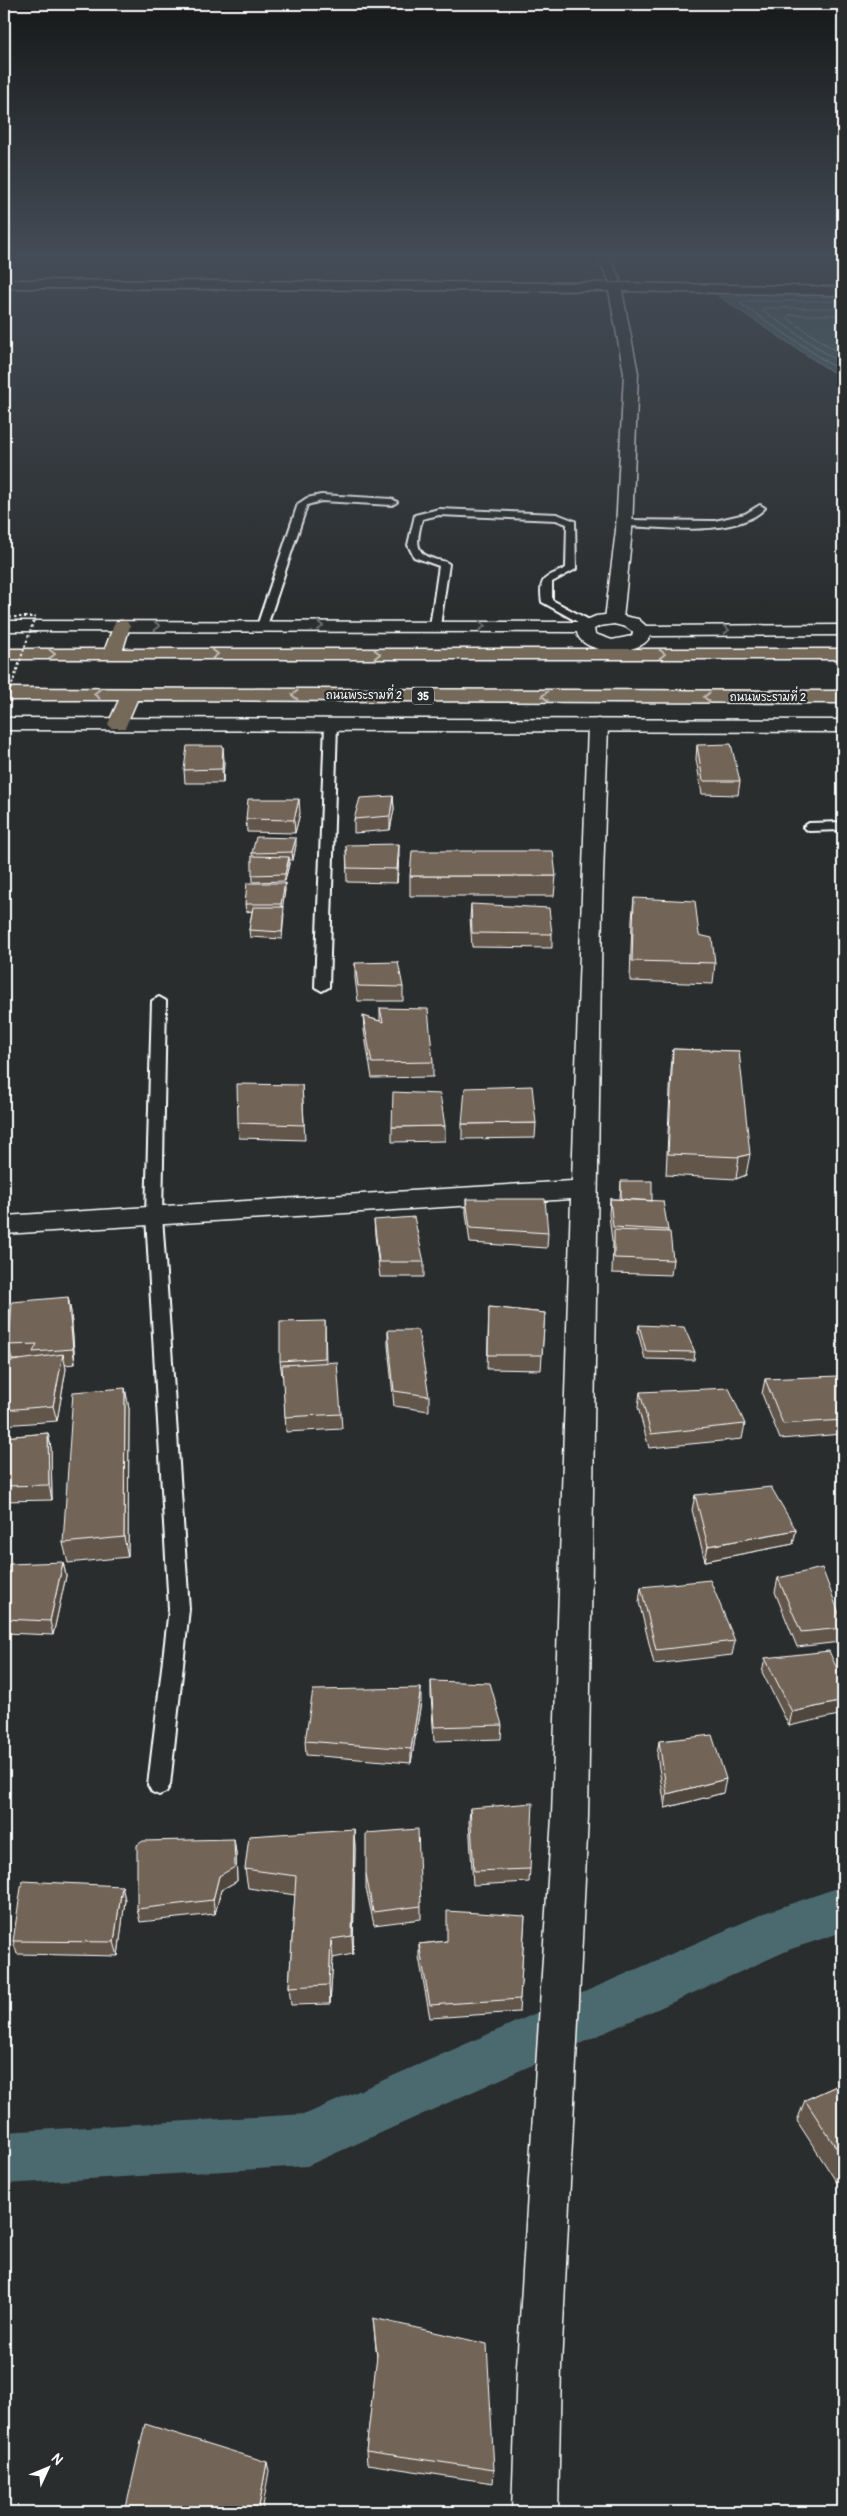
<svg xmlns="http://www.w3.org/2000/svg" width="847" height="2516" font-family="Pangolin,'Playpen Sans Thai',sans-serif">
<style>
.water{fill:#4c6a6f;stroke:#94a6a9}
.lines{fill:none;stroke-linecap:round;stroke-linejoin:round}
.shore{stroke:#b7c3c5;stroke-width:1}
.canal{fill:#4c6a6f;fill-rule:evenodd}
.service-casing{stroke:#fff;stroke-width:4}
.minor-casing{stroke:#fff;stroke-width:3}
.tertiary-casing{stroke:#fff;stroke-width:3}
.secondary-casing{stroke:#fff;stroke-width:3}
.trunk-casing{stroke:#fff;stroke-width:3}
.service{fill:#2a2d2e;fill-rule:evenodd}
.minor{fill:#2a2d2e;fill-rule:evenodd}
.tertiary{fill:#2a2d2e;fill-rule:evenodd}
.secondary{fill:#2a2d2e;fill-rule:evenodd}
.trunk{fill:#746a5a;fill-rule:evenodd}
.path-bridge-far1{stroke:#fff;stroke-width:2;stroke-dasharray:2.5 2.5;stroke-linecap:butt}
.path-bridge{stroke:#fff;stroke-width:2.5;stroke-dasharray:3 3;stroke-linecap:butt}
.wall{fill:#62574c;stroke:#fff}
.shaded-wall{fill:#50473e;stroke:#fff}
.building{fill:#726558;stroke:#fff}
.oneway{stroke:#6a6c6d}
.oneway2{stroke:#c0bcb5}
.labels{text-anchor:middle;stroke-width:4.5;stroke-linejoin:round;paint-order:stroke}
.far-street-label{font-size:11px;fill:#fff;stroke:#2a2d2e}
.shield{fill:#2a2d2e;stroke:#bfc0c0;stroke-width:1}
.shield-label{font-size:11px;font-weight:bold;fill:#fff}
</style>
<rect width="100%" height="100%" fill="#2a2d2e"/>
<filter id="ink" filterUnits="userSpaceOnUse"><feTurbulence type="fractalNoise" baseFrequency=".02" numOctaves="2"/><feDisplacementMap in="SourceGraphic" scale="10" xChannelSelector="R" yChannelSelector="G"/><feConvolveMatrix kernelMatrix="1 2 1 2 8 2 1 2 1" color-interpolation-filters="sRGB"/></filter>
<g filter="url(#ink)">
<!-- water -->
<path class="water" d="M718,296L843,297V379Z"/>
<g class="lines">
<!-- shore -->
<path class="shore" d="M843,301H743L741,304L843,373
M843,308H764L762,310L843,365
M843,315H789L787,318L843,356"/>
<!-- canal -->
<path class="canal" d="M843,1886V1932L791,1949L307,2166L4,2184V2132L306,2114L767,1912Z"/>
<!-- service casing -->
<g class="service-casing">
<path id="service" d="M321,495L392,499L397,502L392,505L321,501L307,505L267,626L262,629L258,628L257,626L298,504L307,498Z
M760,505L765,508C736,538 662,527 624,526L619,523L624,520L715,521L745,514Z
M439,509L557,514L575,521L576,569L552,582V600L593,622V626H585L542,602C538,576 546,578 566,568L567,524L556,520L439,515L422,519C418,536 412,554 434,559C439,561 444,560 449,564L440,626L435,629L431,628L430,626L439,566L414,557L408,545L415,515Z
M331,721L337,724L329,987L322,991L315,987L325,724Z
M843,822V830L809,831L803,827L809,823Z
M159,997L166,1001L162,1216L189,1609L170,1785L166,1792L159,1795L152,1792L148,1785L169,1609L146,1216L152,1001Z"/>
</g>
<!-- minor casing -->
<g class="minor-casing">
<path id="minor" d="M598,719L605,721L608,725L602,907L588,1817L561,2366L558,2512H512L517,2366L552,1817L571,1199L4,1234V1216L572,1181L588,725L591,721Z"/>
</g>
<!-- tertiary casing -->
<g class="tertiary-casing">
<path id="tertiary" d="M597,257H609L620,279L618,282H610Z
M4,280L615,283L843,287V295L622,291L638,373L632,530L623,619L620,623H608L605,619L616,530L624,373L609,291L4,288Z"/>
</g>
<!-- secondary casing -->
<g class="secondary-casing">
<path id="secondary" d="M614,614L638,619L646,626L843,625V635L650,636C642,657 580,655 577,632L4,631V621L582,622L596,616ZM614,624L626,627L633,632L632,636L612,640L595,634L594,629L600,626Z
M4,718L843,720V732L4,730Z"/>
</g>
<!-- trunk casing -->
<g class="trunk-casing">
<path id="trunk" d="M121,621L127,622L130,626L123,649H843V659H4V649H105L115,622Z
M4,688L843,691V703L137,700L125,728H111L108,724L119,700H4Z"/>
</g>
<!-- service -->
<use href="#service" class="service"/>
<!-- minor -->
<use href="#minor" class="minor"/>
<!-- tertiary -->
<use href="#tertiary" class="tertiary"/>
<!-- secondary -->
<use href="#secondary" class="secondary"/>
<!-- trunk -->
<use href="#trunk" class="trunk"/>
<!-- path-bridge-far1 -->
<path class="path-bridge-far1" d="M4,617H35L6,702"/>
<!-- path-bridge -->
<path class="path-bridge" d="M4,709L7,701"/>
</g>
<!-- wall -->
<path class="wall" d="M697,745L740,781L738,795L702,794L696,759Z
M842,745H843V780L840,759Z
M224,760L223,783H185L184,770Z
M393,796L394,809L390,830L354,833V819Z
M300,813L295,833L247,832L246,819Z
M296,845L293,860H289V864L285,881L253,882L252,853Z
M346,845L399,858L397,883L347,882Z
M410,876H556L554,896H410Z
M285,890L282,907L284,914L282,939L250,937L249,930L252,911L246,912L245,904Z
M634,898L699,935L715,963L713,984L630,981L632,919Z
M471,904L552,934V948L472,947L470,918Z
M355,963L403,987V1001H358L355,978Z
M380,1008L433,1062V1077L372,1078L364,1030L363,1016L380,1021Z
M673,1049L739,1051L746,1175L736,1179L666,1175L671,1070Z
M302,1085L305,1140L239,1138L238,1123Z
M536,1123L535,1138L462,1139V1124Z
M445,1126V1141L392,1142V1127Z
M621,1181L652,1201L668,1230V1232L673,1260L671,1275L612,1273L613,1242H612L609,1214L610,1199H620Z
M466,1199L548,1233L547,1248L470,1243L466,1213Z
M374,1220L424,1262V1277H380L375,1235Z
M68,1297L71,1312L75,1364L65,1365L66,1369L57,1421L4,1425V1362L20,1360H12L9,1345Z
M489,1307L545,1313L541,1370L487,1369Z
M325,1321L326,1363L341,1414L342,1429L286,1432L283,1376H282L280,1361Z
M639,1325L695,1352L694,1360L645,1359L638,1332Z
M388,1330L429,1396V1411L394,1406L388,1345Z
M765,1379L843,1383V1434L780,1439L762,1394Z
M125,1388L129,1409L128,1557L68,1563L63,1543Z
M640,1392L745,1424L742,1439L649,1448L638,1407Z
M48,1433L51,1448L52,1500L4,1501V1437Z
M695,1495L796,1530L793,1544L705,1561L692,1510Z
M63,1562L66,1576L53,1635L4,1633V1597Z
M778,1578L843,1624V1632L840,1642L797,1647L775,1592Z
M641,1587L735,1641L732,1655L654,1664L639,1602Z
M765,1658L843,1682L789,1726L762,1672Z
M431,1681L502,1725L501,1739L434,1741L431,1695Z
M421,1702L411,1763L306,1755L305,1741Z
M659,1741L723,1793L665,1808L657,1755Z
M470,1808L530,1869L529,1882L473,1885L469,1821Z
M354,1829L355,1849L353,1954L333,1958L330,2004L291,2005L289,1987L295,1895L248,1888L245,1869Z
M234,1839L236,1853L237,1881L221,1890L215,1914L140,1922L137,1909Z
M366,1874L421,1906V1919L374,1925L366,1888Z
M122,1886L125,1900L118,1956L17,1954L13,1941Z
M525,1916L519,2012L430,2018L419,1957V1944L447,1941Z
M843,2083V2192L797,2121L805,2100Z
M373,2318L494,2470L493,2483L367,2464L366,2451L377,2359Z"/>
<!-- shaded-wall -->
<path class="shaded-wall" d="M223,746L224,760L223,783L222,769Z
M393,796L394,809L390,830V816Z
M299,799L300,813L295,833L294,820Z
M296,838V845L293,860L292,852Z
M399,844V858L397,883V869Z
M289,857V864L285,881V874Z
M285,883V890L282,911L281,904Z
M750,1154L746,1175L736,1179L739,1157Z
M68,1297L71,1312L75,1364L73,1349Z
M63,1354L66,1369L57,1421L53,1406Z
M125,1388L129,1409L128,1557L124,1537Z
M48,1433L51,1448L52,1500L49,1485Z
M796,1530L793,1544L705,1561L708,1546Z
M63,1562L66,1576L53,1635L50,1621Z
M421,1688V1702L411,1763V1749Z
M843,1701V1714L789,1726L792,1712Z
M726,1779L723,1793L665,1808L667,1794Z
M354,1829L355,1849L353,1954L352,1936Z
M234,1839L236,1853L237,1881L221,1890L215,1914L213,1900L219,1876Z
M122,1886L125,1900L118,1956L114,1942Z
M331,1939L333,1958L330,2004L329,1985Z
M267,2462L269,2471L262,2512H258Z"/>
<!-- building -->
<path class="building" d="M731,744L740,781H703L697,745Z
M187,746H223L222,769L184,770Z
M393,796L390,816L354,819L360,798Z
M248,799H299L294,820L246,819Z
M256,837L296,838L292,852L252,853Z
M399,844L397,869L347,868L346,845Z
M412,851H553L556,876H410Z
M252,856L289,857L285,874L252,875Z
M247,883H285L281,904H245Z
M634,898L695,901L699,935L712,938L715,963L632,961Z
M471,904L549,908L552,934L472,933Z
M253,907H284L282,932L249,930Z
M398,962L403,987L358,986L355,963Z
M380,1008L428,1009L433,1062L372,1063L363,1016L383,1022Z
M673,1049L739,1051L750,1154L739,1157L668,1154Z
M237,1084L302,1085L304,1125L238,1123Z
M532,1086L536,1123L462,1124L465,1088Z
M393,1092L440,1094L445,1126L392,1127Z
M621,1181H652V1201L621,1199Z
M466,1199H545L548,1233L470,1228Z
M610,1199L663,1201L668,1230L613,1227Z
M414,1217L424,1262H379L374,1220Z
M614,1230L670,1232L673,1260L614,1258Z
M68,1297L73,1349L33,1352L37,1344L9,1345L12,1302Z
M489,1307L545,1313L542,1355H488Z
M325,1321V1358L280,1361V1322Z
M639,1325L684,1327L695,1352L646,1351Z
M388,1330H418L429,1396L394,1391Z
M63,1354L53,1406L4,1410V1362Z
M337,1362L341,1414L285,1417L282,1365Z
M838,1376L843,1383V1420L783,1424L765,1379Z
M125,1388L124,1537L63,1543L73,1392Z
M729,1388L745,1424L651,1434L640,1392Z
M48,1433L49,1485L4,1486V1437Z
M771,1487L796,1530L708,1546L695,1495Z
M63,1562L50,1621L4,1619V1597L9,1564Z
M822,1568L843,1624V1628L801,1632L778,1578Z
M710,1580L735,1641L656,1650L641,1587Z
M829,1651L843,1682V1701L792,1712L765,1658Z
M431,1681L490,1683L502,1725L434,1727Z
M421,1688L411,1749L305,1741L313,1690Z
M712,1735L726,1779L667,1794L659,1741Z
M533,1803L530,1869L474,1871L470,1808Z
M354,1829L352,1936L331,1939L329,1985L289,1987L296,1876L245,1869L249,1836Z
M418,1829L421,1906L373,1912L366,1874V1833Z
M234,1839L235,1867L219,1876L213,1900L137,1909V1845L143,1841Z
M22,1881L122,1886L114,1942L13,1941Z
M447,1911L525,1916L520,1999L430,2005L419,1944L447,1941Z
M843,2083V2158L805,2100Z
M373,2318L487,2344L494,2470L366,2451L377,2355Z
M145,2424L267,2462L258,2512H125Z"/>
<!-- one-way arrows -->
<defs><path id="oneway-chevron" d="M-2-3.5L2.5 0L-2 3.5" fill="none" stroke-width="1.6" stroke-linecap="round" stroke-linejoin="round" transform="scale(1.25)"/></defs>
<g class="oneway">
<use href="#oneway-chevron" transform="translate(157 626)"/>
<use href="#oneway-chevron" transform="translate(320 626)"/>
<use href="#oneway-chevron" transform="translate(482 626) rotate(1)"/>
<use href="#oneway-chevron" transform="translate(726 630)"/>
</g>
<g class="oneway2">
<use href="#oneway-chevron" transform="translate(52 654)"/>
<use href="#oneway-chevron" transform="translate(215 654)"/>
<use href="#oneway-chevron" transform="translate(377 654)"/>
<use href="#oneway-chevron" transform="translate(662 654)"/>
<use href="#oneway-chevron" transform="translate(97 694) rotate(-180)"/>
<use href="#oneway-chevron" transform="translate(295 695) rotate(-180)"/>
<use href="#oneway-chevron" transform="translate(545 696) rotate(-180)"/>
<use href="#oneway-chevron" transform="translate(707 697) rotate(-180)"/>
</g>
</g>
<!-- sky -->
<linearGradient id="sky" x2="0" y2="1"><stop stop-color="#171919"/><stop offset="0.42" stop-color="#444c57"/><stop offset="1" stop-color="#444c57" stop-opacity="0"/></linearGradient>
<rect width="847" height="609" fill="url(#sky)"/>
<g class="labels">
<!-- far-street labels -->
<g class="far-street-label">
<text x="364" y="699">ถนนพระรามที่ 2</text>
<text x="768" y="701">ถนนพระรามที่ 2</text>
</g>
<!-- shield labels -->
<rect class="shield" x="412" y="687.5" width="22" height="17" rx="4"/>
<g class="shield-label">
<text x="423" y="700">35</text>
</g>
</g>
<!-- margin -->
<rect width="847" height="2516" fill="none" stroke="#2a2d2e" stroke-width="20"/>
<rect x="10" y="10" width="827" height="2496" fill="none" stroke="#fff" stroke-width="2" filter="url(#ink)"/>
<!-- north arrow -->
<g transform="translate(48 2468) rotate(46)" stroke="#2a2d2e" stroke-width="4" paint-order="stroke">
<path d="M0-4L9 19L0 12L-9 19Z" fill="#ffffff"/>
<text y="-8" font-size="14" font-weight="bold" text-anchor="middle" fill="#ffffff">N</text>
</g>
</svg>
